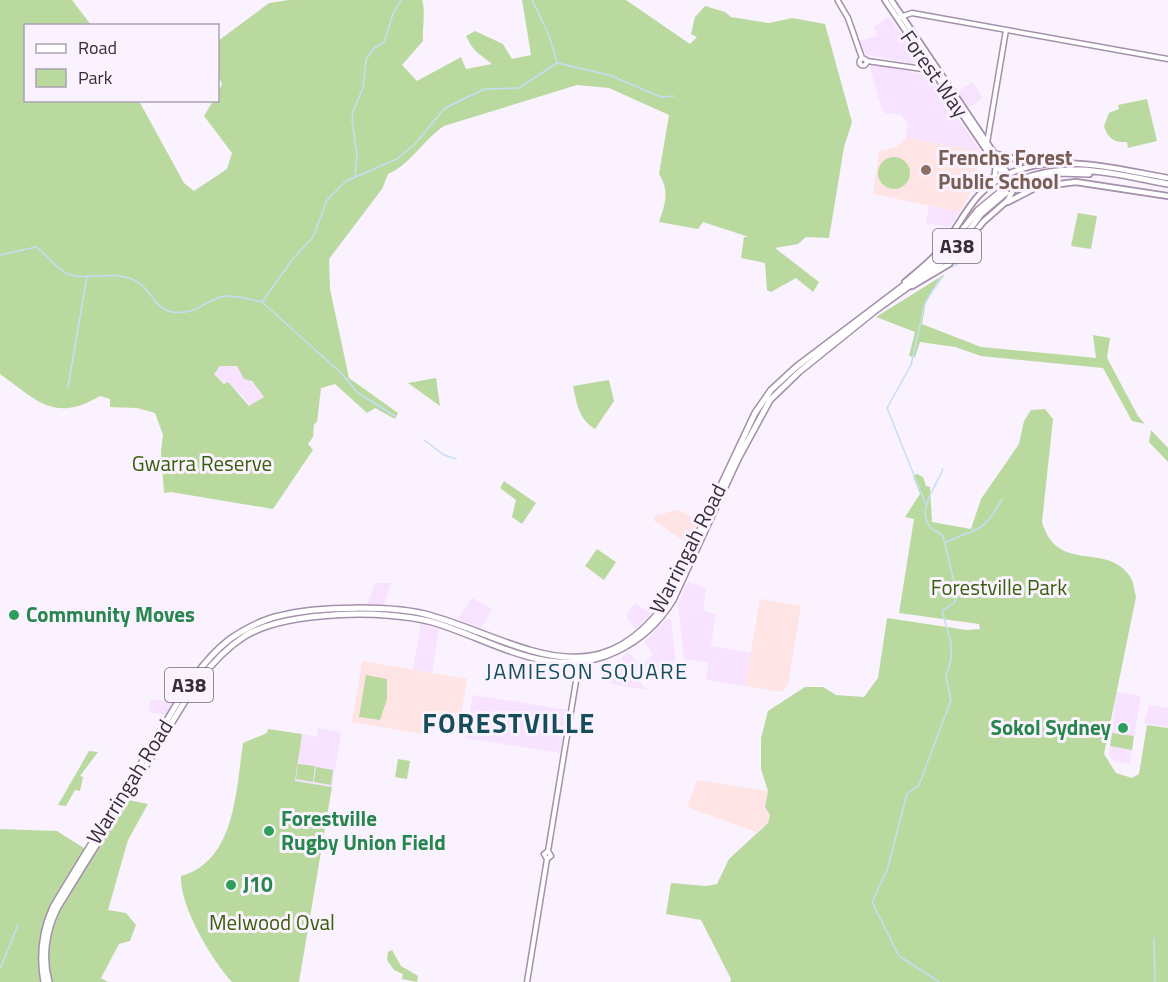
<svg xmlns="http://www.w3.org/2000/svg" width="1168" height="982" font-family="'Titillium Web',sans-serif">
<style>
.built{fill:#f7e2ff}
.education{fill:#ffe4e5}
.green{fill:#bad99f;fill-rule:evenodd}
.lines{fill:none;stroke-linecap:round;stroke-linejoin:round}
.stream{stroke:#c3dff6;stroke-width:1.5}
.secondary-casing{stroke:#a490ab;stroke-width:7}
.primary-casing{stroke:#a490ab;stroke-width:8}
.highway-casing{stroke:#a490ab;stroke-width:8}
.secondary{stroke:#fff;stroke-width:4}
.primary{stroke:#fff;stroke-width:4.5}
.highway{stroke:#fff;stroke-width:5}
.primary-bridge-casing{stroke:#a490ab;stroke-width:8;stroke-linecap:butt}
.primary-bridge{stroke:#fff;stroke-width:4.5}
.education-dot{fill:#8d6e63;stroke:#faf2fe;stroke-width:2}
.leisure-dot{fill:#2e9e5b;stroke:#faf2fe;stroke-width:2}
.labels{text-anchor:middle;stroke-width:6;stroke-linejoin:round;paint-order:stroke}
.shield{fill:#faf2fe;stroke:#706873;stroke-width:1.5}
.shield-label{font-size:20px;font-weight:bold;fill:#352d38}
.street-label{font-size:21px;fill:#352d38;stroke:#faf2fe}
.education-label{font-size:21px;font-weight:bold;fill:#785e54;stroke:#faf2fe;text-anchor:start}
.park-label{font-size:21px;fill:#3b5e0c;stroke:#faf2fe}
.leisure-label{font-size:21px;font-weight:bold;fill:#27864d;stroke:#faf2fe;text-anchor:start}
.neighbourhood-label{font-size:22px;letter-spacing:1.5px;fill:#154e5a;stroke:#faf2fe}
.district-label{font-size:27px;font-weight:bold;letter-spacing:1.5px;fill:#154e5a;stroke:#faf2fe}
</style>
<rect width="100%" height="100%" fill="#faf2fe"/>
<!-- built -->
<path class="built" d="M889,17L918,59L917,64L867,55L864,51L860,41L877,36L874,27Z
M872,64L928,75L980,151L906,138L908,124L901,115L885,113L882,110L870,67Z
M972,82L983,98L968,108L957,92Z
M929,206L960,212L950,227L926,223Z
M220,366H237L264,397L250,406L241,394L214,374Z
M688,582L706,588L703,611L716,614L711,646L751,653L745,686L706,680L708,663L684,659L678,604Z
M375,583H391L384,604H368Z
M472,598L492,609L481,628L458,619Z
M635,603L651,614L635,629L626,616Z
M667,619L671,620L677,679L651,674L641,666L635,673L621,658L628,652L641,666L653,654L644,642Z
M421,624L439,629L432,673L413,670Z
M619,659L647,690L611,684L614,670L609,669Z
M1116,692L1141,696L1134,736L1112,733Z
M473,695L567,710L560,753L465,738Z
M151,699L172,702L165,715L148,712Z
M1149,705L1168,708V727L1144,723Z
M318,728L341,732L332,787L294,781L302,734L317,737Z
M1110,746L1132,750L1130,763L1113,761L1109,754Z"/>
<!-- education -->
<path class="education" d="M906,138L980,151L973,188L960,212L873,194L879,151L897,147Z
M679,510L698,522L688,544L653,520L656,515Z
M760,599L801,606L788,684L782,692L745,686Z
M362,661L467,679L460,720L431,715L427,735L352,722Z
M697,780L768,791L765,807L770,815L768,823L756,832L687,807Z"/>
<!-- green -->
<path class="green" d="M0,0H72L91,25L26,26V100L139,101L184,183L194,191L227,169L232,153L204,116L213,101L218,100V92L222,84L218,75V41L269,3L289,0H422C426,11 422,29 423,41L402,65L417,81L461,57L466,69L492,64C479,53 473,52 466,36L475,31L503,44L512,59L531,55L522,0H626L690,44L697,37L691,34L695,17L705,6L725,12L731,17L769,23L792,18L825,24L852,122L844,147L829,238L806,237L798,244L775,248L819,282L813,292L796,278L771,292L767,290L765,263L741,258L744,237H749L703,222L698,229L659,222C665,204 670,191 659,174L669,115L609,88L577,85L444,126C423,140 411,164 388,174L382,189L329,259L330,289L349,378L398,413L395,419L375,408L367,413L335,384L321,388L317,422L314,424L313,437L308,444L313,450L273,509L171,492L164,493L161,451L163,435L155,413L137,408L110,407V399L100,396C54,423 38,401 0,374ZM220,366H237L244,379L252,381L264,397L249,406L228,382L224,384L214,374Z
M1147,99L1157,141L1128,148L1127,142C1115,143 1107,138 1104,126L1109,113L1119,109L1118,105Z
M878 173a16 16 0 1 1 32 0a16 16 0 1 1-32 0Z
M1078,213L1097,216L1091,249L1071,246Z
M945,274L926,301L922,324L981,347L1096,358L1093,335L1110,338L1107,358L1138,416L1145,424L1132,421L1103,368L981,356L955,347L920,342L915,357L909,356L915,332L876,317Z
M436,378L440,406L408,383Z
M609,380L614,401L595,429C579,419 577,405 573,386Z
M1045,409L1053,419L1042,522C1057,574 1105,542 1129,575C1134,581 1134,590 1136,597L1104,754L1116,773L1132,778L1139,774L1147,725L1168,728V982H730L731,979L701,920L666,914L671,883L706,886L717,884L729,859L768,823L770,815L765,807L768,791L761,769V738L768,711L805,687H823L836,695L864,697L878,678L887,618L967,630L980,629L979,624L899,613L914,519L905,517L920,494L913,476L917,474L923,477L926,486L930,487L932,522L971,529L981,499L1019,444L1024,421L1031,410Z
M1151,430L1168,448V462L1149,442Z
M504,481L536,503L522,524L512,517L516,500L500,488Z
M597,549L616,562L604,580L585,566Z
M366,675L387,679V699L380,720L359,717Z
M268,729L302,734L295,781L332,787L299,982H232C212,961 179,905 181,876C236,861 236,789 243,743L267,733Z
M1112,733L1134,736L1132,750L1110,746Z
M89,751L98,752L80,776L83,777L80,791L75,790L66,806L58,805Z
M398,759L410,761L407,779L395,777Z
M298,764L315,766L313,782L296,779Z
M316,767L333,770L331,785L314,782Z
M129,800L148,804L128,840L108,910L126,913L136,925L130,941L119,944L101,978L108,982H0V829L57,831L95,855Z
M392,950L401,966L418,976L417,982L402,979L403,974L394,970L387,960L388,952Z"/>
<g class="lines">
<!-- stream -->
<path class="stream" d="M532,0L548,33L557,62
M355,177L357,156L352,120L353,111L363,88L366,60L373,49L384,42L393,14L401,0
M0,255L36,247C49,256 56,270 71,275C89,281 117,268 139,283C153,292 154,309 173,312C196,316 207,298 226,296C237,295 251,300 262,302L292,260L313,237L327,200L346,181L397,159L415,144L444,109L461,100L485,89L519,88L557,63L609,75L661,97L674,96
M952,267L959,263
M262,302L342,374L358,393L395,416
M68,387L87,276
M424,440L444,455L456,459
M926,505L887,408L911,365L925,303L941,277
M946,542C979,527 983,534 1002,499
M1154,938L1155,982
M0,969L18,925
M939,982L899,956L872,902L887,870L907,794L919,785L951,700L946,677L951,659V643L942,611L955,602L954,582L943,536C939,532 935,532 931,528C915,511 937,485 943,469"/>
<!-- secondary casing -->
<g class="secondary-casing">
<path id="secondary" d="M838,1L848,18L862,58
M900,17L912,13L1168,59
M859.5 62a3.5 3.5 0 1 1 7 0a3.5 3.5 0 1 1-7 0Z
M867,61L923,69L930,66
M987,143L1006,30
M548,851L579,663
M547,859L544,854L548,851
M547,859L551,856L548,851
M527,982L547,859"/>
</g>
<!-- primary casing -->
<g class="primary-casing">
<path id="primary" d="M885,0L1006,179
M891,0L1010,177
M996,154L1023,161L1058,160
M987,186L995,175L996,164
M1018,189L1076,182L1168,196
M1008,202L1033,189
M905,282C919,270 934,259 945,244C957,228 966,209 979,195C1028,143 1108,168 1168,178
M912,286L949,264L983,222L1008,200L1012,192"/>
</g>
<!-- highway casing -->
<g class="highway-casing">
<path id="highway" d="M1018,181C1067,159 1118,175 1168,184
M1021,184L1059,173L1089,174
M44,982C39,955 42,931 53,907C86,852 120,798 153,744C175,708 195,666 230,639C245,629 261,620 279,616C316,606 395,605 432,616C518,641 594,701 665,604L755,413L771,390L796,367L940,258L978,210L1006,187
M49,982C42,957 46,930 58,907C88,858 119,809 149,761C177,716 200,665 245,636C286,611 386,609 432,622C494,640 552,683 617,651C642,639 659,623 673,600L738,459L770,400L799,372L876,310L940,264L954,251L981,214L1008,191"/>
</g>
<!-- secondary -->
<use href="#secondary" class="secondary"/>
<!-- primary -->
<use href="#primary" class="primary"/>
<!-- highway -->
<use href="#highway" class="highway"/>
<!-- primary-bridge casing -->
<g class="primary-bridge-casing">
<path id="primary-bridge" d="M1012,180V192
M1008,182L1018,189"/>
</g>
<!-- primary-bridge -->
<use href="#primary-bridge" class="primary-bridge"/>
</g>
<!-- markers -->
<circle class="education-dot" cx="926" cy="170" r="6"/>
<g class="leisure-dot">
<circle cx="14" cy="615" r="6"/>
<circle cx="1123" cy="728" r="6"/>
<circle cx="269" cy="831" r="6"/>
<circle cx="231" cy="885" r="6"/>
</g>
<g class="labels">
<!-- shield labels -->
<g class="shield">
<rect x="933" y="229" width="48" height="34" rx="4.5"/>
<rect x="165" y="668" width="48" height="34" rx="4.5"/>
</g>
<g class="shield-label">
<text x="957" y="253">A38</text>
<text x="189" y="692">A38</text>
</g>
<!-- street labels -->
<g class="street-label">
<text transform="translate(934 74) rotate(55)" y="7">Forest Way</text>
<text transform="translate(688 549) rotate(-63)" y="7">Warringah Road</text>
<text transform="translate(130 782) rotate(-58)" y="7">Warringah Road</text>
</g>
<!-- education labels -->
<g class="education-label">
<text x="938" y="165">Frenchs Forest<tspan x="938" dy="24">Public School</tspan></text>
</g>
<!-- park labels -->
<g class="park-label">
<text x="202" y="471">Gwarra Reserve</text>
<text x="999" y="595">Forestville Park</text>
<text x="272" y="930">Melwood Oval</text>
</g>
<!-- leisure labels -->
<g class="leisure-label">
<text x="26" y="622">Community Moves</text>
<text x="1111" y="735" text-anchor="end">Sokol Sydney</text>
<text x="281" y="826">Forestville<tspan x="281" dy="24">Rugby Union Field</tspan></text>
<text x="243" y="892">J10</text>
</g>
<!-- neighbourhood labels -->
<g class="neighbourhood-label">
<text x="587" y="679">JAMIESON SQUARE</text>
</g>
<!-- district labels -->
<g class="district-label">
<text x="509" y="733">FORESTVILLE</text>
</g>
</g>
<!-- legend -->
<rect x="24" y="24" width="195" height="78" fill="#faf2fe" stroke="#aba3af" stroke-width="1.5"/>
<rect x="36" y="44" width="30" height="9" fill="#ffffff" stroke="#aba3af" stroke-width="1.5"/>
<text x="78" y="54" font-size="18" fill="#352d38">Road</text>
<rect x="36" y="69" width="30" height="18" fill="#bad99f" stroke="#aba3af" stroke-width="1.5"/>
<text x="78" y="84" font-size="18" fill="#352d38">Park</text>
</svg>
